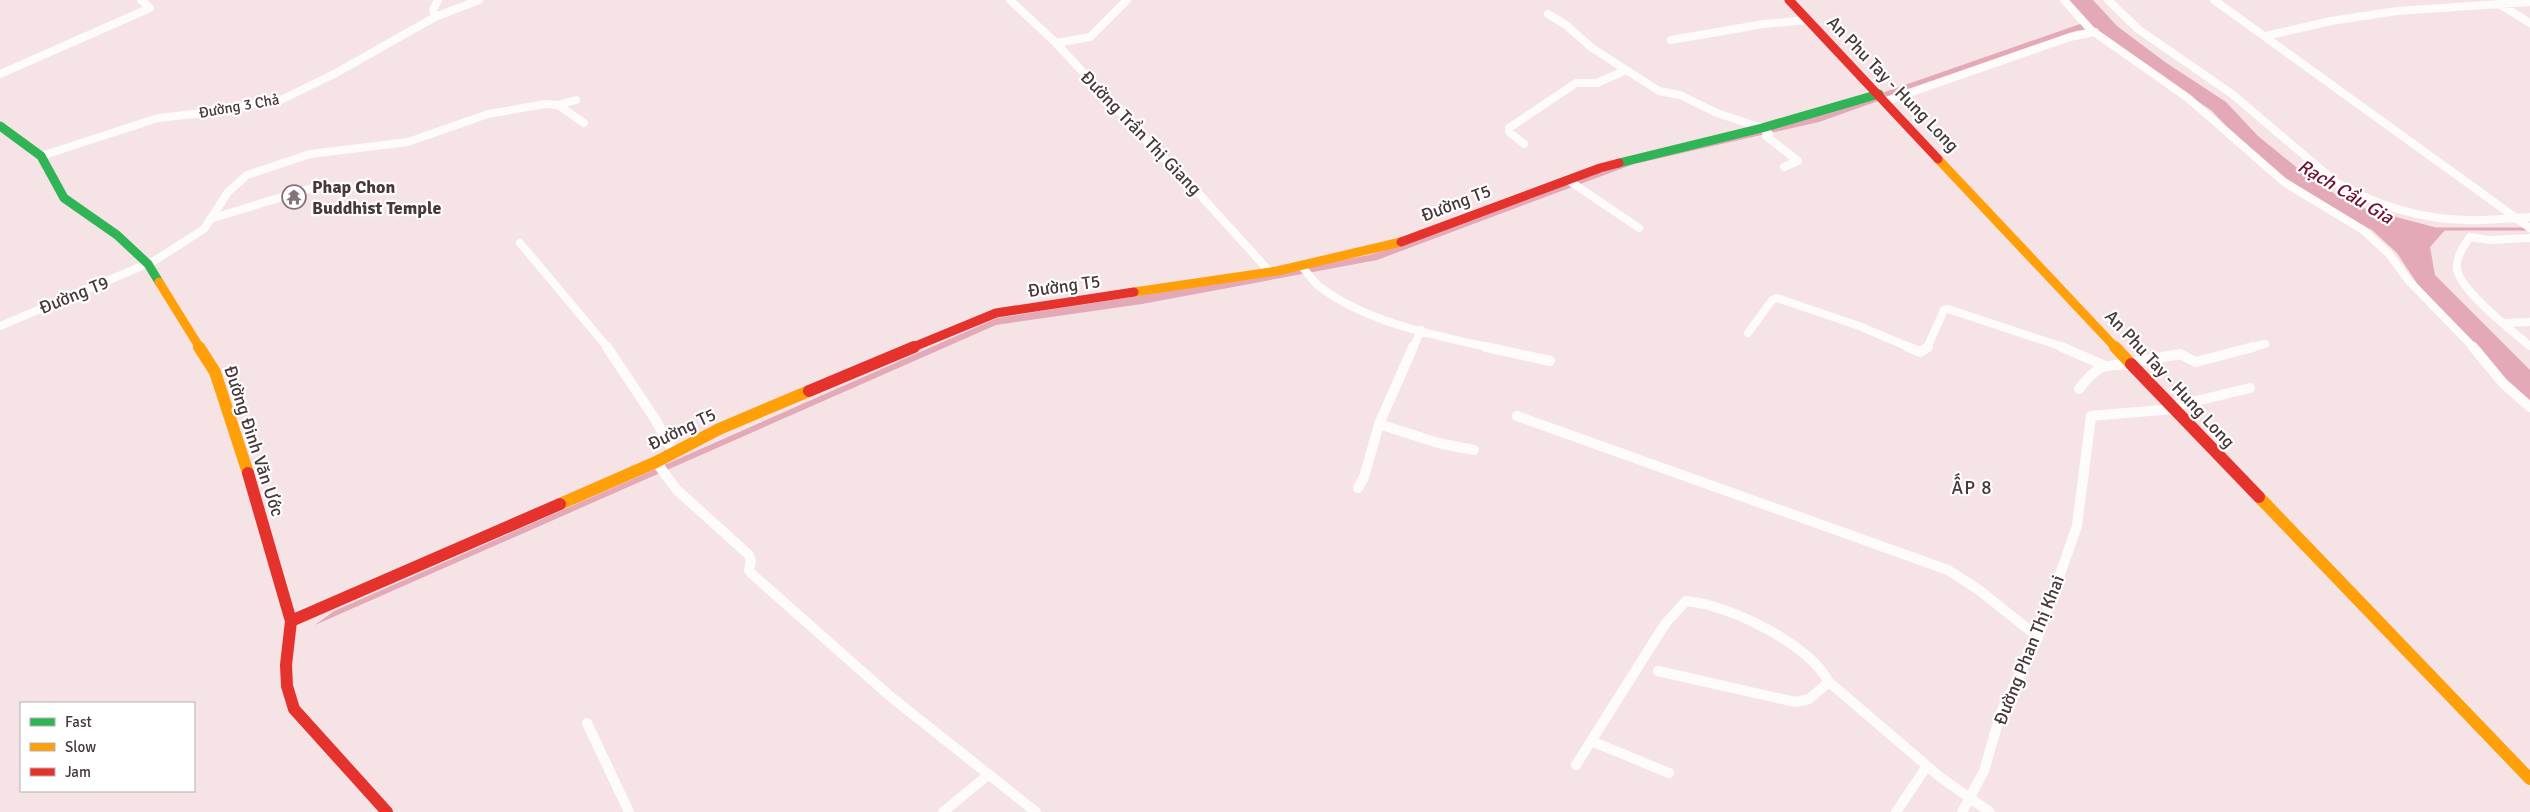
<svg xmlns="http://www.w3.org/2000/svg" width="2530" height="812" font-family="Signika,sans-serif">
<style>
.water{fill:#e4a9b6}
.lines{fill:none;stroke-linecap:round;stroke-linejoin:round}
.stream{stroke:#e4a9b6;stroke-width:3}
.street-far1{stroke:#fefbfb;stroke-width:8}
.street{stroke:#fefbfb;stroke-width:10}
.fast{stroke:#30b455;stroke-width:9}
.slow-far1{stroke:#ff9f0a;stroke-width:9}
.slow{stroke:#ff9f0a;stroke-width:12}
.jam-far1{stroke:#e5322d;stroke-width:9}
.jam{stroke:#e5322d;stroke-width:12}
.labels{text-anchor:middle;stroke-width:4.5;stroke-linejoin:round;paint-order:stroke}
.far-street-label{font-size:15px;fill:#48383b;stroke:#fff}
.street-label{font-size:18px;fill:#48383b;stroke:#fff}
.poi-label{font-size:18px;font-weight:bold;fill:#48383b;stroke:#fff;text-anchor:start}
.water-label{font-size:19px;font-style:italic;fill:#6d1334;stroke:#fff}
.neighbourhood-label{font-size:19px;letter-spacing:1px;fill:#48383b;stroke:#fff}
</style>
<rect width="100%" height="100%" fill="#f5e3e6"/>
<!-- water -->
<path class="water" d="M2067,0H2093L2117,26L2165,62L2226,102L2258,136L2312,180L2355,206L2445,230L2430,247L2435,275L2530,370V404L2516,392L2483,351L2422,291L2397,253L2372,230L2319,203L2289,182L2248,149L2211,110L2152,72L2094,28L2076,31L1819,122L1634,164L1377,260L1142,304L996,325L315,625L334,611L997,318L1246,279L1369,255L1405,244L1608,168L1856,102L2086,22Z"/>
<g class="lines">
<!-- stream -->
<path class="stream" d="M2437,229H2528"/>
<!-- street-far1 -->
<path class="street-far1" d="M1010,0L1056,43L1152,147L1182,175L1269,271
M2064,0L2091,30L2188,98L2284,182L2363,230L2389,254L2409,281L2474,348
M2108,0L2138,29L2232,94L2337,183C2375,205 2421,219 2465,220C2487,221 2508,218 2530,217
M2214,0L2530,228
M2501,5L2530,23
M1548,14L1566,25L1592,48L1659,91L1680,95L1717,113L1762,128L1769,134L1766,136L1798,161L1784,167
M435,17L433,10L438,0
M2266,36L2331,21L2397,11L2530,2
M1671,40L1764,24L1808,20
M1056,43L1090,37L1127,0
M0,74L150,8L141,0
M1886,101L2070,37L2095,32
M558,105L584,123
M1524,144L1509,132V128L1576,83H1597L1626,70
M41,156L158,118L212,112L283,99L336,73L435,17L479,0
M1568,180L1639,228
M213,218L325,184
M2470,237C2464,246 2456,256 2457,268C2458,289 2513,332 2530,346
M2470,237L2489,240L2530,238
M520,243L608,348
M1302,267C1308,273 1313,282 1320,287C1368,323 1434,335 1492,348
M2504,323L2530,322
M0,326L154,261L204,229L228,192L247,175L310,154L408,142L488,114L546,104L558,105L576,100
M1748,333L1772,300L1777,298L1859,326L1911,348
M1413,348L1421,330
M1927,348L1944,310L1948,309L2066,348
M2249,348L2265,344"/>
<!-- street -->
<path class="street" d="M607,347L655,419L674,453
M1486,347L1550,361
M1908,347L1920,352L1928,347
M2062,347L2103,365
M2473,347L2503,383L2530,407
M2130,363L2180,354L2196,362L2253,347
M2079,389C2096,367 2103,363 2131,365
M2171,407L2250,388
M1517,416L1948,570L1979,590L2038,637
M1379,424L1438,443L1474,450
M656,462L677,490L749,555L751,561L749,570L752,574L891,697L1036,812
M1358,488L1364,477L1379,424L1413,347
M1658,671L1795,702L1809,699L1829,682
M587,723L629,812
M1591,741L1669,773
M1576,765L1665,624L1686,601C1730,605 1807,643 1829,682L1940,777L1990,812
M943,812L988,775
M1896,812L1927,766
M1962,812L1984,771L2001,712L2038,637L2077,526L2091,416L2173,409"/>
<!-- fast -->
<path class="fast" d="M0,126L41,156L64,198L117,235L148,264L159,282
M1619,163L1762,128L1879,94"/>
<!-- slow-far1 -->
<path class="slow-far1" d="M1938,159L2116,348
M159,282L200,348
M1134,292L1277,271L1401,242"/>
<!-- slow -->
<path class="slow" d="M199,347L215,372L248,473
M2115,347L2131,364
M2259,497L2530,779
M560,504L656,462L719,429L809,391"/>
<!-- jam-far1 -->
<path class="jam-far1" d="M1789,0L1938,159
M1401,242L1600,168L1619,163
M911,348L996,313L1134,292"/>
<!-- jam -->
<path class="jam" d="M2131,364L2259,497
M809,391L914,347
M248,473L291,621L286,665L287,686L294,709L387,812
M291,621L560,504"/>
</g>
<!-- icons -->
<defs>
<g id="temple-ring" transform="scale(1.25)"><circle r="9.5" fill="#fff" stroke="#857477" stroke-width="1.5"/><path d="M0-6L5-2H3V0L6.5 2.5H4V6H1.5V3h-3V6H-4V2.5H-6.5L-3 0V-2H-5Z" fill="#857477"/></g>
</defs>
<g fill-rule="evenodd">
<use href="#temple-ring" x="294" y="197"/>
</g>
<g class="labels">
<!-- far-street labels -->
<g class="far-street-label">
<text transform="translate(239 106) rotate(-10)" y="5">Đường 3 Chả</text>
</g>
<!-- street labels -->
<g class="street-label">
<text transform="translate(1893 84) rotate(46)" y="6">An Phu Tay - Hung Long</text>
<text transform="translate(1141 133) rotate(46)" y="6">Đường Trần Thị Giang</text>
<text transform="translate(1456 203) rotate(-21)" y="6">Đường T5</text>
<text transform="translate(1064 286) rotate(-8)" y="6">Đường T5</text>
<text transform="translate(74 295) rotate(-22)" y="6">Đường T9</text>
<text transform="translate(2170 379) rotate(47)" y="6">An Phu Tay - Hung Long</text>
<text transform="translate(682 429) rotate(-26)" y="6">Đường T5</text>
<text transform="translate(254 441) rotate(72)" y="6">Đường Đinh Văn Ước</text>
<text transform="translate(2029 650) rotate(-68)" y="6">Đường Phan Thị Khai</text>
</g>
<!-- poi labels -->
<g class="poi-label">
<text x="312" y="193">Phap Chon<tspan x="312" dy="21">Buddhist Temple</tspan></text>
</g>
<!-- water labels -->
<g class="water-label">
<text transform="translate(2346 191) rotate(31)" y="7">Rạch Cầu Gia</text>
</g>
<!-- neighbourhood labels -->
<g class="neighbourhood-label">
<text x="1972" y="494">ẤP 8</text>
</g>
</g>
<!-- legend -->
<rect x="20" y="702" width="175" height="90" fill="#ffffff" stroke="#b6afb1"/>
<rect x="30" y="718" width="25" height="8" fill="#30b455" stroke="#b6afb1"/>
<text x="65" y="727" font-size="15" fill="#48383b">Fast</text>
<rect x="30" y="743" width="25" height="8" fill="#ff9f0a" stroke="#b6afb1"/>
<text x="65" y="752" font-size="15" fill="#48383b">Slow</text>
<rect x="30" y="768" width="25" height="8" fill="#e5322d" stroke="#b6afb1"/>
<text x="65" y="777" font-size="15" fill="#48383b">Jam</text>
</svg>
